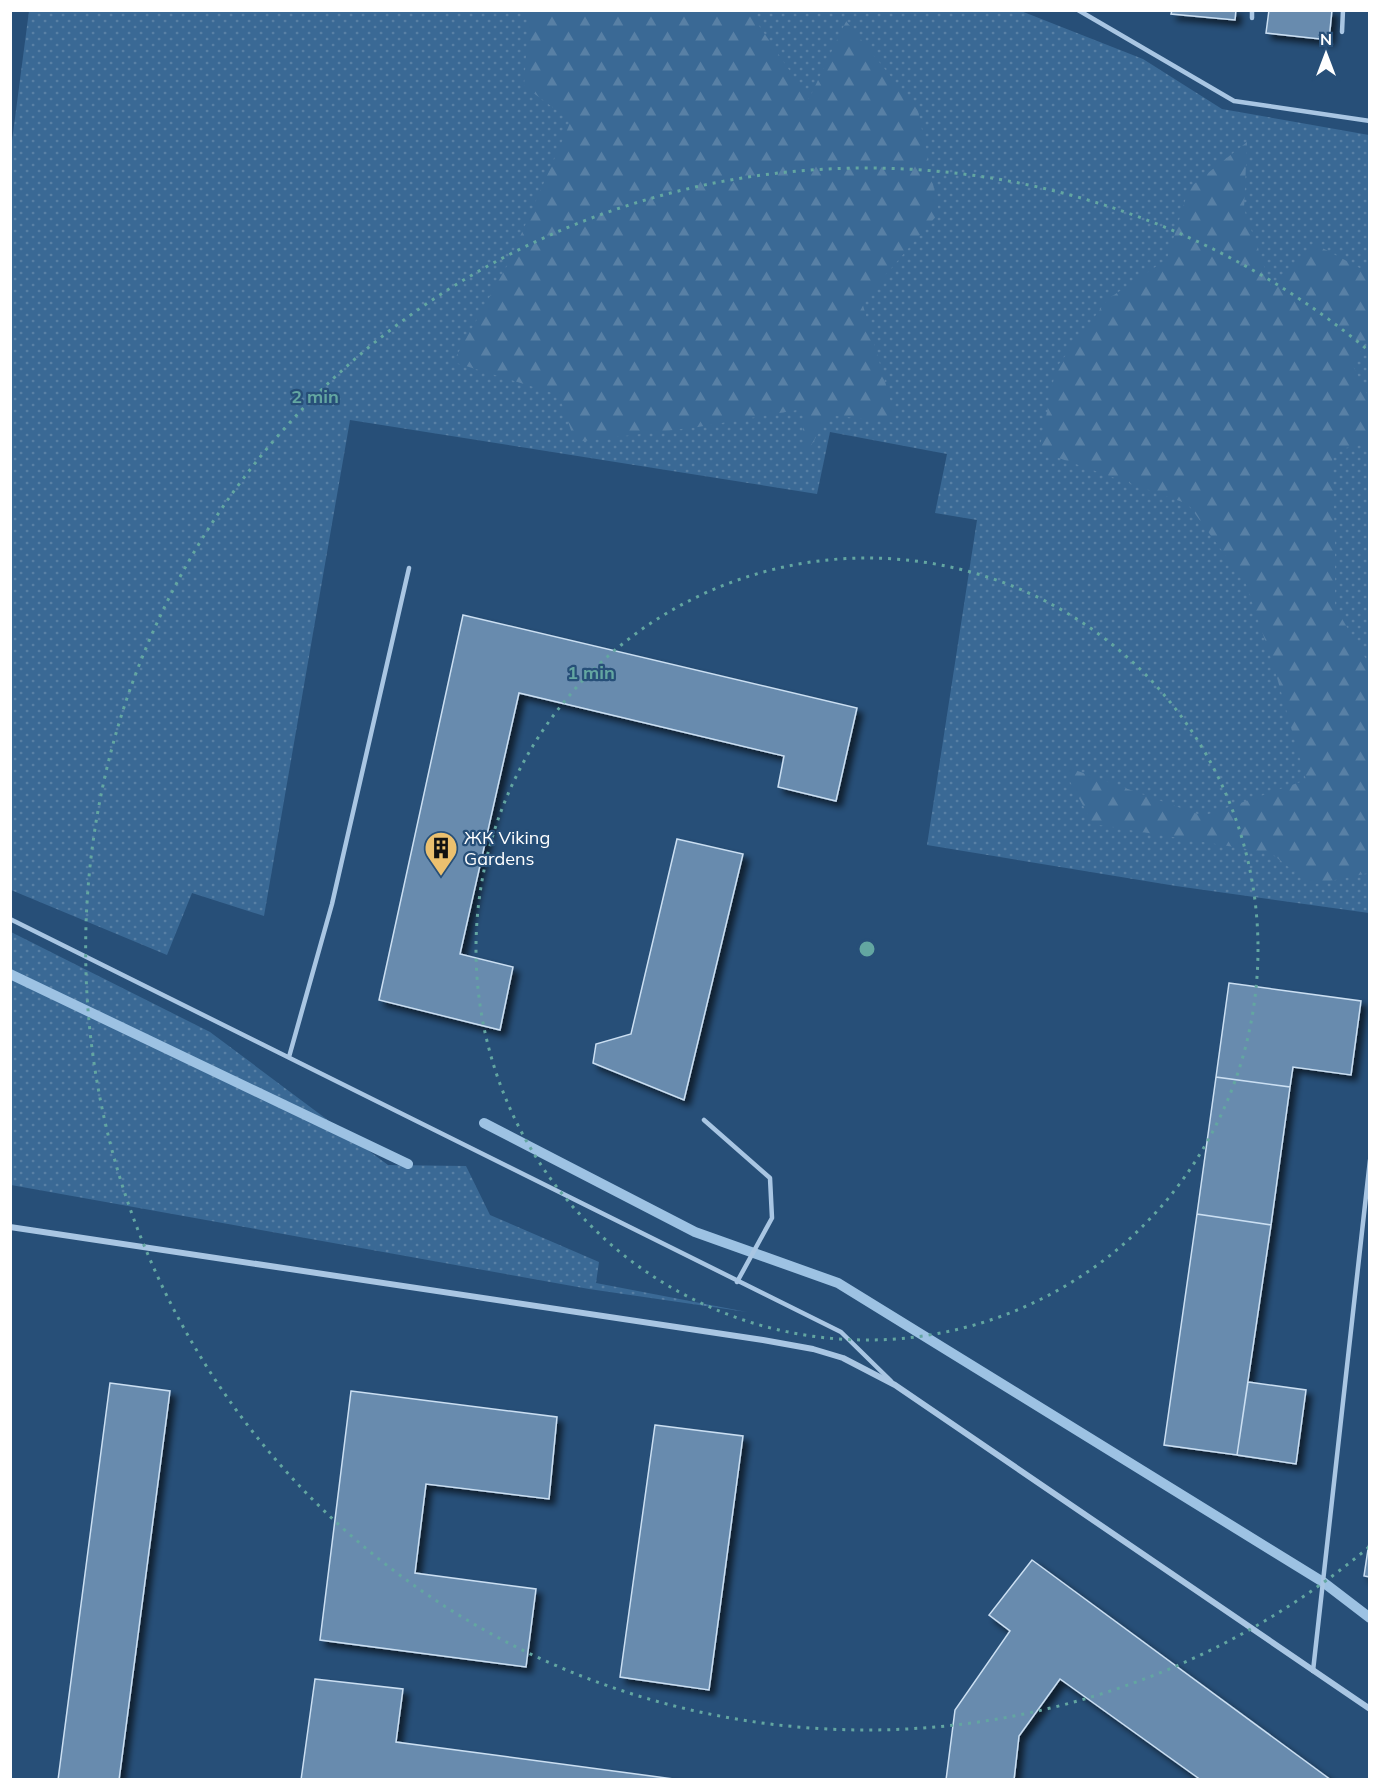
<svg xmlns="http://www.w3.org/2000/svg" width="1380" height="1790" font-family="Mulish,sans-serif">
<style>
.grass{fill:url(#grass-dots)}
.forest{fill:url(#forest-firs)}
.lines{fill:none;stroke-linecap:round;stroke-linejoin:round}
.stream{stroke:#9dc2e3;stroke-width:10}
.building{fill:#678bae;stroke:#cbdff2;stroke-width:1.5;filter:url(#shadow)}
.service{stroke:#a9c6e3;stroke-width:4.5}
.minor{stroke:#a9c6e3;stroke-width:6}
.ring{fill:none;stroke:#63a6a1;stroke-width:3;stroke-dasharray:3 6}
.labels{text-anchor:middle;stroke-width:4.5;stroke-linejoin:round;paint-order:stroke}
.poi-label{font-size:18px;fill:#fff;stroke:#274f78;text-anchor:start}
.centre{fill:#63a6a1;stroke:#274f78;stroke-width:3}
.ring-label{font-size:18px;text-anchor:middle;font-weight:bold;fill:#63a6a1;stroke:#274f78;stroke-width:4.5;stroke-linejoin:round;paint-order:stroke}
</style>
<defs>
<pattern id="grass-dots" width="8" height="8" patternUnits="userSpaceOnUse" patternTransform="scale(1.5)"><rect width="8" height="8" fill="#3a6995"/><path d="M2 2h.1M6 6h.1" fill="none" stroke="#5880a5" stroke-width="1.8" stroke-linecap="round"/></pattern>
<pattern id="forest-firs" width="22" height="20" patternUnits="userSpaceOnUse" patternTransform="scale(1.5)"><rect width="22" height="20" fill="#3a6995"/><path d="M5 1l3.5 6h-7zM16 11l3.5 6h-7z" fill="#5880a5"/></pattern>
<filter id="shadow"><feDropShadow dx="5.5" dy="5.5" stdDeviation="3" flood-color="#0009"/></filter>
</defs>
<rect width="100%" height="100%" fill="#274f78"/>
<!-- grass -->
<path class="grass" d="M29,11H1021L1143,59L1222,109L1369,135V913L1176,886L927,845L977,520L935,513L947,454L830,432L817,494L350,420L264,916L192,893L167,955L11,890L10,156Z
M11,932L210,1032L388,1165L466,1166L490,1215L599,1262L596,1283L747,1312L589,1289L11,1185Z"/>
<!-- forest -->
<path class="forest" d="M529,11H749L809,99L846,21L918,110L939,213L862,302L897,423L830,415L803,458V409L698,427L575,442L559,395L453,362L508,264L571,121L524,86Z
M1247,142L1244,209L1271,286L1315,244L1369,273V336L1353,366L1369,398V443L1332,451L1335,542V607L1369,664V873L1311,885L1271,853L1093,824L1061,765L1203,816L1306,780L1274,667L1246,584L1188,504L1039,451L1056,368L1108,299L1167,259L1189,188Z"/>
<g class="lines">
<!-- stream -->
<path class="stream" d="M10,974L408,1164
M484,1123L695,1232L838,1283L1323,1582L1370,1618"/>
</g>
<!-- building -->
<path class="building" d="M1172,10H1236L1235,20L1171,14Z
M1269,10H1332L1329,40L1266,33Z
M463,615L857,708L836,801L778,787L784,756L519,693L460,954L513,967L500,1030L379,1000Z
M677,839L743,854L684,1100L593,1063L596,1044L631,1034Z
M1229,983L1361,1001L1351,1075L1293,1067L1290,1087L1216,1077Z
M1216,1077L1290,1087L1271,1225L1197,1214Z
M1197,1214L1271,1225L1237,1455L1164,1445Z
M1248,1382L1306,1390L1296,1464L1237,1455Z
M110,1383L170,1391L119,1780H58Z
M351,1391L557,1417L549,1499L426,1484L415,1573L536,1589L526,1667L320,1640Z
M655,1425L743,1436L709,1690L620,1677Z
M1370,1536V1577L1364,1576Z
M1032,1560L1331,1780H1201L1060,1679L1019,1736L1014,1780H946L955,1710L1010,1631L989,1615Z
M315,1679L403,1689L396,1742L681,1780H301Z"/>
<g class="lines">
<!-- service -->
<path class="service" d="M1078,10L1234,101L1370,121
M1252,18V10
M1342,32L1343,10
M10,919L841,1332L891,1381
M289,1057L332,904L409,568
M704,1120L770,1178L772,1218L737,1282
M1313,1671L1370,1160"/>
<!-- minor -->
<path class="minor" d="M10,1227L763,1340L813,1349L843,1358L895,1385L1370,1709"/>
</g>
<!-- distance rings -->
<g class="ring">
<circle cx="867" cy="949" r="391"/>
<path d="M1369 1547A781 781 0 1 1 1369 351"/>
</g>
<!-- icons -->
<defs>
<g id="building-pin" transform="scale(1.725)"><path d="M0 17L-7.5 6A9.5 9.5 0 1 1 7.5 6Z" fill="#ebc06f" stroke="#274f78"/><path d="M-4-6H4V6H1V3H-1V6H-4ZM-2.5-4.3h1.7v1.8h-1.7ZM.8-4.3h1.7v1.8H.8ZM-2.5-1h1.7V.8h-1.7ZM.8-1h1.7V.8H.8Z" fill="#111"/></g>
</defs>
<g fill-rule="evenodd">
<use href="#building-pin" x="441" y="848"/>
</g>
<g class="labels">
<!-- poi labels -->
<g class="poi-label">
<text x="464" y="844">ЖК Viking<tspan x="464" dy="21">Gardens</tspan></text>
</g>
</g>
<circle cx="867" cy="949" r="9" class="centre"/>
<g class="ring-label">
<text x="315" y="403">2 min</text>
<text x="591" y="679">1 min</text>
</g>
<!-- border -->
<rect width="1380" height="1790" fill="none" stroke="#ffffff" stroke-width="24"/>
<!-- north arrow -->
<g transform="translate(1326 54)" stroke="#274f78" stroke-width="4.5" paint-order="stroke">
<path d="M0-4.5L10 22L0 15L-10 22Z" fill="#ffffff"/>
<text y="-9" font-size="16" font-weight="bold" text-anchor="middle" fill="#ffffff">N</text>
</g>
</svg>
